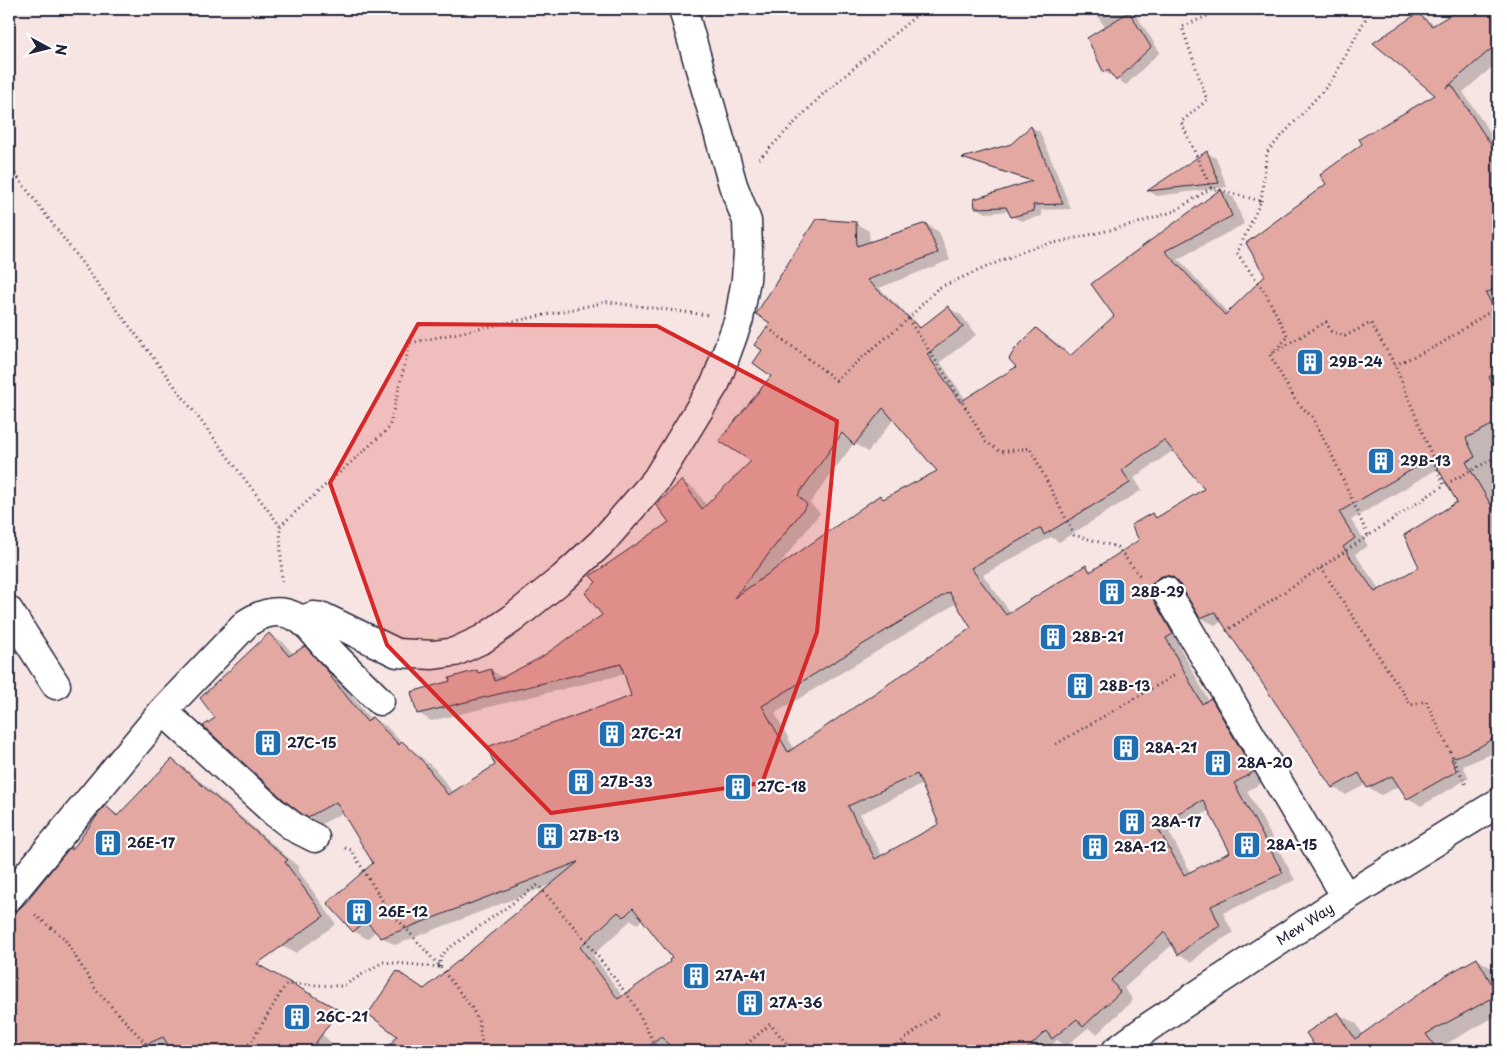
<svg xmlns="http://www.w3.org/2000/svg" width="1507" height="1060" font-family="'Playpen Sans',sans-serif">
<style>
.shadow{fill:#0003;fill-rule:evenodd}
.building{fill:#e3a8a2;stroke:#22223b;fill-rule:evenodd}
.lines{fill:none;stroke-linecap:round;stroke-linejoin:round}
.minor-casing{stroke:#22223b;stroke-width:31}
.major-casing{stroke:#22223b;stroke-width:31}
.path{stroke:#22223b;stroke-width:3;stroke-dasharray:1 4;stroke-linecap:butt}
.minor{stroke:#fff;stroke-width:28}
.major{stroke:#fff;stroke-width:28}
.marked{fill:#d62828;fill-opacity:0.2;stroke:#d62828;stroke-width:4;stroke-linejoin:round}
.labels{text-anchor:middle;stroke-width:4.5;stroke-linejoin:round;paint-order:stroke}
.poi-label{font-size:14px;font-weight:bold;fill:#22223b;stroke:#fff;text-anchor:start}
.street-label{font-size:14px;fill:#22223b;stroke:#fff}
</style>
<rect width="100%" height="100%" fill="#f7e5e3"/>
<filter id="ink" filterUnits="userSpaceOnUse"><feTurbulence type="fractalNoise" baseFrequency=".02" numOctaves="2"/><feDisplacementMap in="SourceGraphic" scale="10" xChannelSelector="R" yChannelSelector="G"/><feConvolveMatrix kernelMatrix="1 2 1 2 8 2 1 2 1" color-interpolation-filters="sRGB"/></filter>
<g filter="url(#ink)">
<!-- shadow -->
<path class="shadow" d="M1092,9H1132L1160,52L1126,85L1105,72L1089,38L1106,28Z
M1463,9H1492L1493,11L1498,9V62L1463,92L1498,145V751L1463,766L1469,778L1421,806L1408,798L1400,786L1381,795L1368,787L1366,784L1346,795L1333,787L1223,621L1215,625L1201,618L1180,582L1171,585L1186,642L1179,646L1209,701L1211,700L1224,707L1267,780L1247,791L1295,880L1223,913L1233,933L1209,947L1192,962L1179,954L1173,944L1124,988L1133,1000L1097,1034L1088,1028L1066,1046L1057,1040L1046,1051H387L398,1036L425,990L552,884L395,945L382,937L376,931L367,939L354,931L329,903L374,863L344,812L322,824L304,814L216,718L270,635L283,642L293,654L305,647L318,655L345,684L343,685L371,720L372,718L386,726L402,743L415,751L435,769L454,794L632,697L625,674L431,721L418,713L452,681L477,672L480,673L491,670L504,678L541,659L604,615L670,522L682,482L695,489L707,506L753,461L773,375L855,223L869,231L870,243L926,224L939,232L950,260L879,288L922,328L948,308L961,315L976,335L940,362L966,400L1018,367L1036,329L1049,337L1072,356L1116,316L1093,284L1221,190L1234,198L1244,224L1178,259L1229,314L1267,276L1328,184L1437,95L1418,14L1435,25ZM894,419L939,472L885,499L880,496L776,569L820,513L810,503L854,443L868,452ZM1174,450L1206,490L1159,518L1152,514L1140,541L1094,571L1086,567L1011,613L983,575L1051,537L1059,542L1142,490L1134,478ZM1439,468L1459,503L1420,567L1380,590L1355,554L1368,546L1351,520ZM957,603L973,628L794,749L775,713ZM412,749L427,763L425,765L412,753ZM923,784L940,825L882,856L860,814ZM1210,810L1232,853L1191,873L1169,832ZM642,919L673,959L672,962L623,997L593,955L631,920L638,924Z
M1031,127L1040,132L1071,209L1041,210L1042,216L1021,221L1012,216L1010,211L986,213L976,207L1032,182L972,162L965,158L1011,145Z
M1207,153L1216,158L1227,187L1157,196L1149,191Z
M173,761L186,769L300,868L298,870L336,924L296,953L282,946L229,939L339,1051H9V946L30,930L32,898L71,849L74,851L106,807L119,815Z
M1477,959L1495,970L1498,975V1015L1444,1045L1448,1051H1311L1317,1047L1338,1014L1357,1024L1363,1035Z"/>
<!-- building -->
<path class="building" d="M1460,9H1498V43L1446,88L1452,85L1498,156V287L1486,293L1498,317V371L1489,377L1498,397V422L1466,438L1475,457L1466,462L1498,517V735L1481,746L1451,759L1457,771L1407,799L1392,776L1367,788L1359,773L1332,788L1215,612L1200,618L1179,583L1173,577L1166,575L1159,577L1152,584L1150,592L1153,599L1173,634L1166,638L1202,704L1211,698L1254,772L1234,783L1283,873L1211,906L1220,926L1196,940L1178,955L1165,932L1111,980L1120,992L1083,1027L1077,1019L1052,1039L1046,1031L1025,1051H675L661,1037L643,1051H385L397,1036L368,1014L397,971L424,989L578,862L381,938L366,921L353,932L327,903L373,863L336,802L308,817L303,815L284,800L203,726L215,718L200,698L269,633L289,656L305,646L332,676L331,677L367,722L372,717L399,745L402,741L422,760L448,795L495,765L487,747L631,696L621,664L417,714L411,692L450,681L449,678L477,670L478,673L491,669L495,681L540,658L602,615L585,593L596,582L590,576L669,522L656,505L682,480L702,509L751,461L719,441L771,376L753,363L762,350L754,345L770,323L756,314L816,219L856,222L857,246L926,223L938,253L867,280L920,328L948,306L963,327L927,354L960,402L1016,367L1009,359L1015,349L1036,328L1070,356L1114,316L1091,284L1221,189L1232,216L1165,251L1225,315L1265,276L1246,243L1326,184L1320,175L1362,144L1359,139L1435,95L1373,43L1418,13L1432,26ZM883,408L937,471L883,499L880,495L734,598L807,505L798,495L842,433L854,445ZM1164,440L1204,489L1156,518L1152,513L1131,525L1139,540L1090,572L1086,565L1006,615L971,568L1041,528L1044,535L1130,483L1122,470ZM1432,458L1457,502L1404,535L1419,567L1375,592L1343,547L1355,538L1339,512ZM949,592L971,628L788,752L762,706ZM917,774L939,824L875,859L848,806ZM1203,800L1230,852L1184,875L1156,825ZM633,908L672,958L669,960L670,962L618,999L580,947L618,912L624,917Z
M1129,12L1151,47L1116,81L1108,69L1104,73L1087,38Z
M1031,126L1063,204L1033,205L1034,211L1011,217L1006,207L975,208L974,199L1032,181L962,158L1011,144Z
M1207,151L1219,183L1147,191Z
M172,759L288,860L285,862L324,916L257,964L339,1010L310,1051H172L163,1037L131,1051H9V919L30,898H29L70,847L72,850L105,805L117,816Z
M1477,958L1498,995L1426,1034L1438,1051H1318L1306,1033L1338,1012L1355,1039L1443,977Z"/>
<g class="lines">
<!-- minor casing -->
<g class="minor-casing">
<path id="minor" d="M1166,591L1346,897
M9,611L56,685
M302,620L313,616L323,617L397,653L433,655L455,652L483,639L512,619L563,578L602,542L656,480L716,382L739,319L746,279L748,252L747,221L733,185L683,9
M163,711L247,623C262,613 277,608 294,616C308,622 318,638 327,648C344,666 362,683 380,701
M9,897L163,711L274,812L295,828L315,838"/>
</g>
<!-- major casing -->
<g class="major-casing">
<path id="major" d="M1116,1051L1150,1026L1346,897L1498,803"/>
</g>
<!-- path -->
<path class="path" d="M759,159L823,94L924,9
M9,166L280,526L282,582
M1211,188L1181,122L1207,100L1182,27L1223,9
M1493,197L1498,193
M1261,201L1267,152L1331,82L1371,9
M908,319L938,288L1028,249L1132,225L1175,211L1211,188L1261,201L1237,253L1266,294L1288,337L1270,355
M768,328L836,380L908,319L952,385L986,442L1001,452L1030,448L1074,535L1117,547L1140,576
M1274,352L1326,322L1331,331L1345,336L1371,323L1395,365L1444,485L1498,456
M1270,355L1295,400L1312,417L1333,457L1368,536L1444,485
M1395,365L1439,345L1498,306
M280,526L389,428L410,343L607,302L707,315
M1321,568L1411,705L1426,701L1467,787
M1226,631L1368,536
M1056,744L1177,674
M345,848L351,850L385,905L440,967L472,1008L479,1023L483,1051
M35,915L64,938L96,990L153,1051
M440,967V959L445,951L538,885L586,941L632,1001L658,1051
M241,1051L252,1041L286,984L343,986L383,962L440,967
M739,1051L770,1024L793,1051
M890,1051L941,1011"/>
<!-- minor -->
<use href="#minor" class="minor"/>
<!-- major -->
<use href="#major" class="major"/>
</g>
</g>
<!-- marked area -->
<path class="marked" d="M418,324L657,326L837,421L817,632L762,783L551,813L387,645L330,483Z"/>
<!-- icons -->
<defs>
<g id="building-square" transform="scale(1.4375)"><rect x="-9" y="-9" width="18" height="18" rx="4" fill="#1f6fb2" stroke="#fff"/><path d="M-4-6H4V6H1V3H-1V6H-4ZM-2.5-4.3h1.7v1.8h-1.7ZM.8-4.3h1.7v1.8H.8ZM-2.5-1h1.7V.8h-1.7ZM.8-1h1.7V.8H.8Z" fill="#fff"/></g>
</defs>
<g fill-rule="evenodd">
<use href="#building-square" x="1310" y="362"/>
<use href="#building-square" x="1381" y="461"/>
<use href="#building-square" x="1112" y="592"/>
<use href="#building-square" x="1053" y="637"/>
<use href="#building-square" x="1080" y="686"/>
<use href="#building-square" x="612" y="734"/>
<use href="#building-square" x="268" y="743"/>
<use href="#building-square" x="1126" y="748"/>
<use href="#building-square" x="1218" y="763"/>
<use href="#building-square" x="581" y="782"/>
<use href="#building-square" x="738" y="787"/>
<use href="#building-square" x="1132" y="822"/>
<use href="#building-square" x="550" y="836"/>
<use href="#building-square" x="108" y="843"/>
<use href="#building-square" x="1247" y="845"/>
<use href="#building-square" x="1095" y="847"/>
<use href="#building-square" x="359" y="912"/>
<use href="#building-square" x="696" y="976"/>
<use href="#building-square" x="750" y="1003"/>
<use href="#building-square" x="297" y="1017"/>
</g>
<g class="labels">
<!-- poi labels -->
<g class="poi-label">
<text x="1329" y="367">29B-24</text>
<text x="1400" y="466">29B-13</text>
<text x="1131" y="597">28B-29</text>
<text x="1072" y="642">28B-21</text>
<text x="1099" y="691">28B-13</text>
<text x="631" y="739">27C-21</text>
<text x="287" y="748">27C-15</text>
<text x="1145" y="753">28A-21</text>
<text x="1237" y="768">28A-20</text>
<text x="600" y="787">27B-33</text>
<text x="757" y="792">27C-18</text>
<text x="1151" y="827">28A-17</text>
<text x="569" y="841">27B-13</text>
<text x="127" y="848">26E-17</text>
<text x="1266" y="850">28A-15</text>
<text x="1114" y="852">28A-12</text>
<text x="378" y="917">26E-12</text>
<text x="715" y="981">27A-41</text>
<text x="769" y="1008">27A-36</text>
<text x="316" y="1022">26C-21</text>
</g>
<!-- street labels -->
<g class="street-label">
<text transform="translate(1305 924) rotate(-33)" y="5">Mew Way</text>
</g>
</g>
<!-- margin -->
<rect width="1507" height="1060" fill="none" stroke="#fff" stroke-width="30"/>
<rect x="15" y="15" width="1477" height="1030" fill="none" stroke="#22223b" stroke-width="2" filter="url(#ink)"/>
<!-- north arrow -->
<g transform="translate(48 48) rotate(97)" stroke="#ffffff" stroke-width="4" paint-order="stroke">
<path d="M0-4L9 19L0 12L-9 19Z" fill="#22223b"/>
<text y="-8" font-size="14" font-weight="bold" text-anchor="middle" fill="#22223b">N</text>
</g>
</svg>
